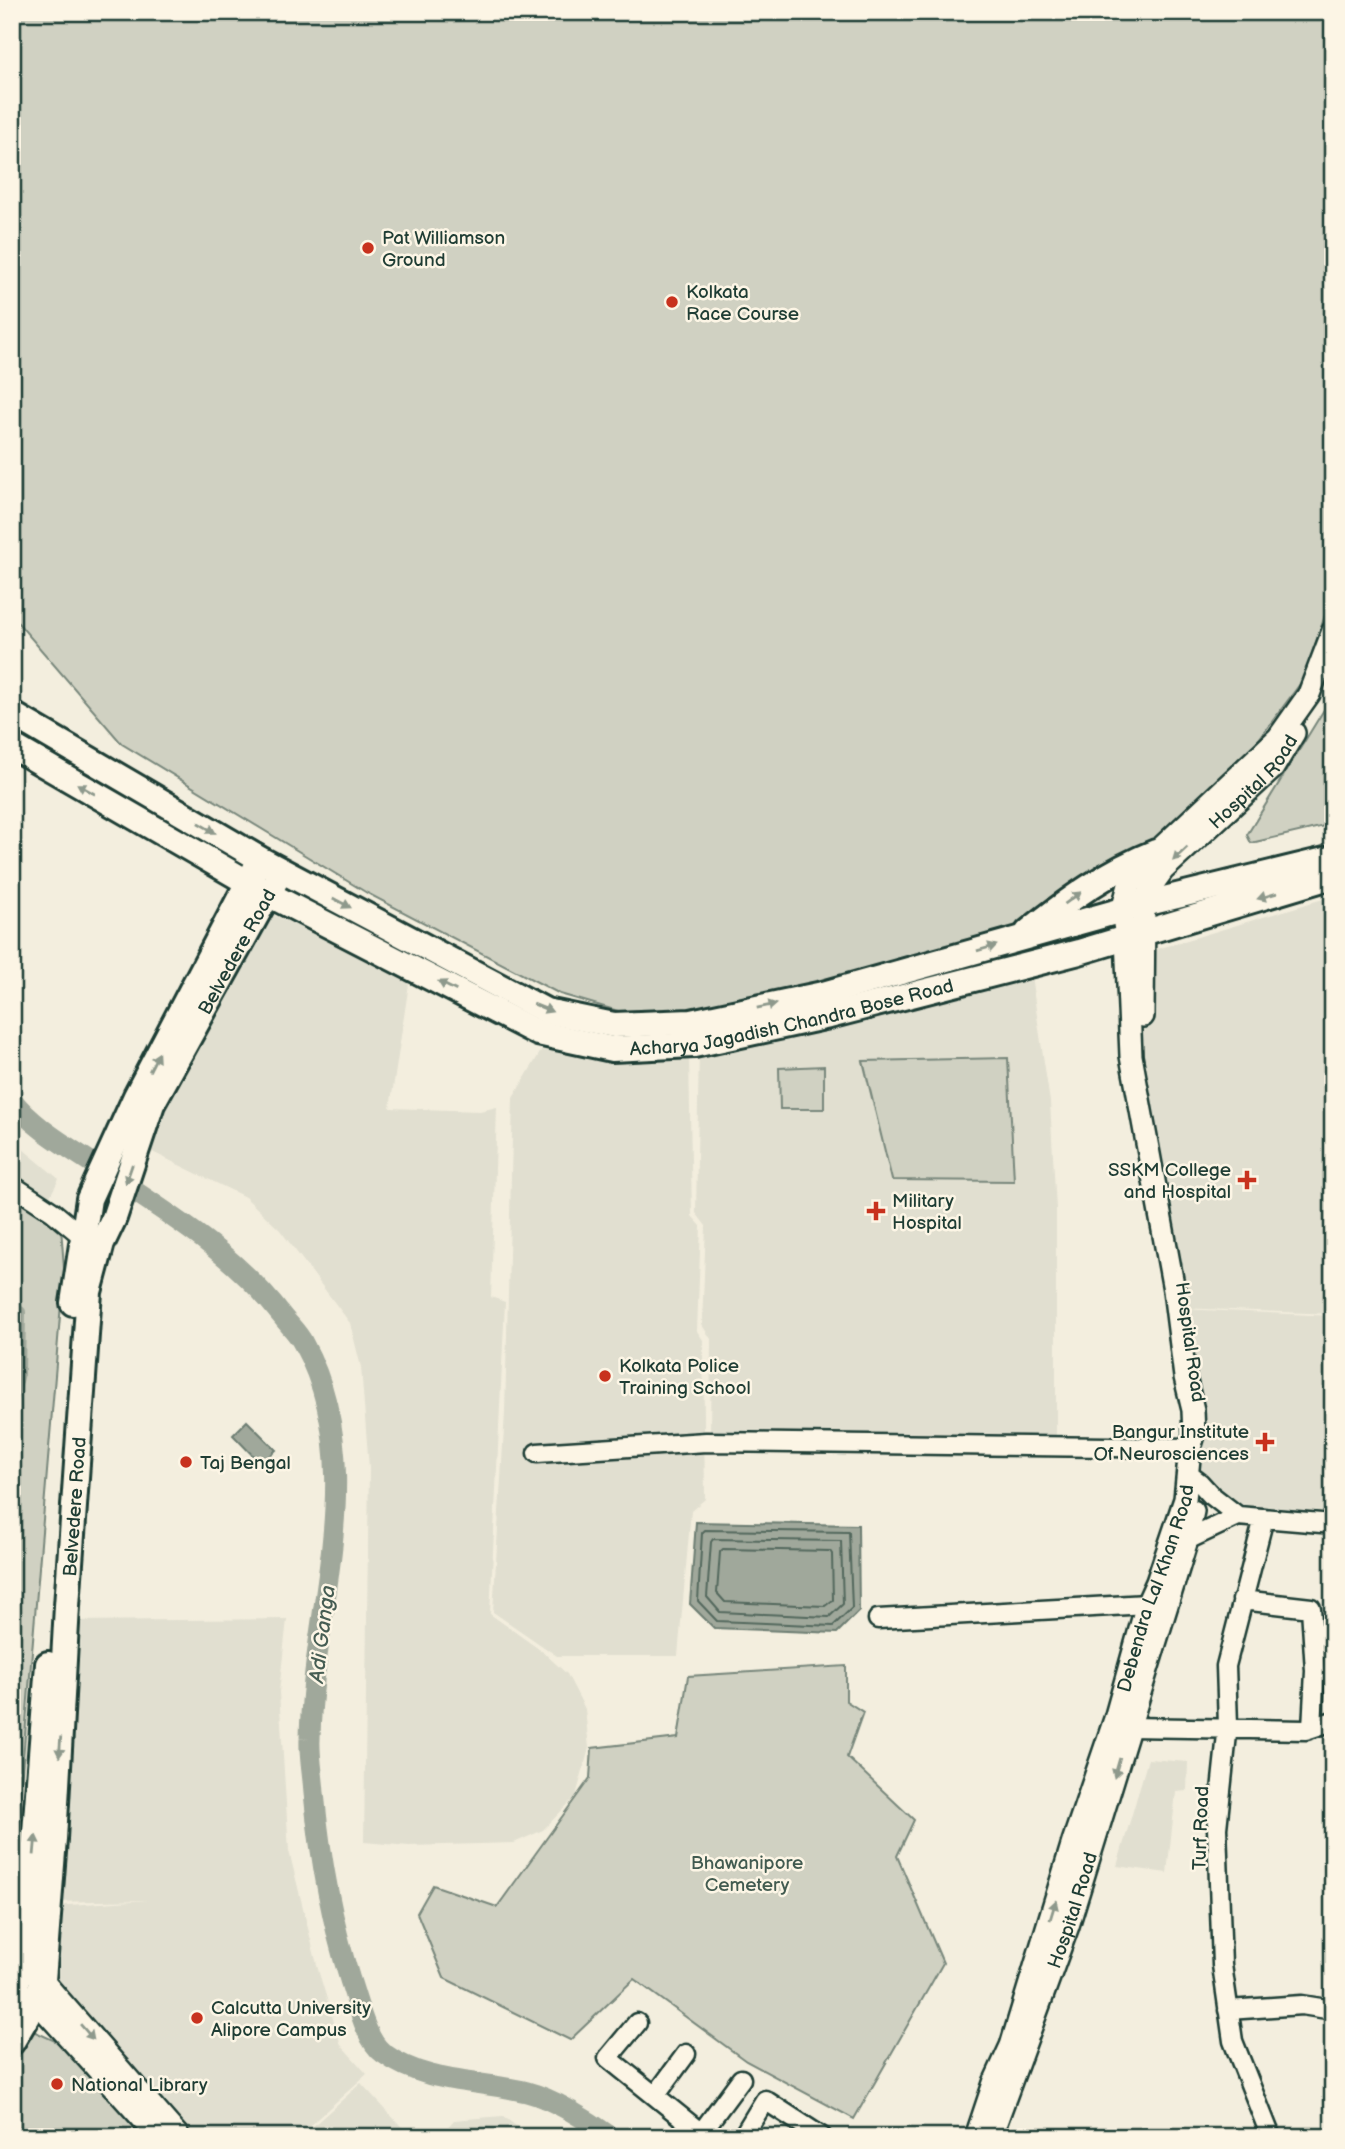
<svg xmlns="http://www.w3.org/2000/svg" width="1345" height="2149" font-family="'Balsamiq Sans',sans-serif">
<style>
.built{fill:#e1dfd0}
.green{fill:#d0d1c2;stroke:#78877b;stroke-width:2}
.water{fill:#a0a89b;stroke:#6c7d72;stroke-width:2}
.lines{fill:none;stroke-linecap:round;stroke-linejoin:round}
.shore{stroke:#53685d;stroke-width:2}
.canal{stroke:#a0a89b;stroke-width:12}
.river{stroke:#a0a89b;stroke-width:21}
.minor-casing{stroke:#1f3d34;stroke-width:23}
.major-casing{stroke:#1f3d34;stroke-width:26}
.highway-casing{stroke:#1f3d34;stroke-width:30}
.minor{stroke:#fcf5e5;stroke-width:18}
.major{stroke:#fcf5e5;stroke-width:21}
.highway{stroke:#fcf5e5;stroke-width:24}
.oneway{fill:#8e998c}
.poi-dot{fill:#c8321e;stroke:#fcf5e5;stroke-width:2.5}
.labels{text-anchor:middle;stroke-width:5;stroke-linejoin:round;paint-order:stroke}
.poi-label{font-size:19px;fill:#1f3d34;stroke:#fcf5e5;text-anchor:start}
.street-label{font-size:19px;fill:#1f3d34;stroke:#fcf5e5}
.park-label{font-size:19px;fill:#425b50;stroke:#fcf5e5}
.water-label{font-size:21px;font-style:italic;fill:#465d53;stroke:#fcf5e5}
</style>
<rect width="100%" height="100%" fill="#f3eede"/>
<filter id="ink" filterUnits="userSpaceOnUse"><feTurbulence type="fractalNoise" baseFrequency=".0143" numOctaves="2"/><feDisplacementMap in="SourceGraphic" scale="14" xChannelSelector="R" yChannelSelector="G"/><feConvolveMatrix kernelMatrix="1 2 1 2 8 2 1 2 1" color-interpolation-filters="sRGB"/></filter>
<g filter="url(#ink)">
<!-- built -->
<path class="built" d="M1333,896V1314L1180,1308L1142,1052L1139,990L1141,954Z
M271,914L410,977L390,1108L480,1111L497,1107L491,1297L505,1302L490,1614L543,1652L567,1674L585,1709L589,1748L576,1796L543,1830L514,1843L409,1846L364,1842L369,1468L361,1367L350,1323L280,1230L245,1197L140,1146Z
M1031,976L1050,1102L1056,1209V1443L710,1436L711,1339L702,1325L706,1226L696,1213L699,1049Z
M550,1050L574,1054L689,1057L692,1216L701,1226L697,1331L703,1340L705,1499L691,1511L678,1656H557L493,1612L505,1412L513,1098L541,1051Z
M12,1140L59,1179L48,1200L12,1179Z
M1180,1309L1333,1316V1521L1241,1513L1196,1472Z
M287,1619L279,1692L289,1851L319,1973L341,2045L367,2074L297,2137H171L37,1990L52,1906L148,1900L51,1902L70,1621Z
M1148,1759L1188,1762L1187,1791L1176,1792L1167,1873L1117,1866Z
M361,2083L411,2137H301Z
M503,2116L530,2137H439L454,2120Z"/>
<!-- green -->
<path class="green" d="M12,12H1333V592L1303,680L1233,774L1106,882L994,937L830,982L692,1009L625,1013L560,994L367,893L122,744L12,616Z
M1333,695V824L1251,843L1247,835Z
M1008,1058L1014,1181L892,1180L863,1061Z
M824,1066V1109H780L779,1068Z
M12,1192L61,1227L64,1268L12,1891Z
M846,1666V1701L863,1712L847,1757L914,1820L897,1856L943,1963L854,2119L746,2061L634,1979L570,2040L444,1978L417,1913L433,1885L497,1907L590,1778L592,1748L678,1738L688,1676Z
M20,2025L62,2044L152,2137H12V2036Z"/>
<!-- water -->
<path class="water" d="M247,1421L276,1450L261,1464L233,1435Z
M696,1522L858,1525L859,1611L837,1633L714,1628L690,1604Z"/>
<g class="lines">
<!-- shore -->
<path class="shore" d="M705,1530L849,1532L852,1608L833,1626L717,1621L698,1601L702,1533Z
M713,1539L841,1541L843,1604L829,1617L720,1612L707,1597L711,1542Z
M723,1549L830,1551L832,1554L833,1600L825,1606L725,1602L717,1593L720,1552Z"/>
<!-- canal -->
<path class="canal" d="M12,1401L19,1373L20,1312"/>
<!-- river -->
<path class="river" d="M12,1100C32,1126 65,1145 92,1163C160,1209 232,1250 282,1316C289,1325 298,1333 303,1343C371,1467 312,1608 310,1739C309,1756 313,1775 314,1793C320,1856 331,1919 350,1980C357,2000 366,2041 383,2053C425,2084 479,2080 527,2092C554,2099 589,2121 611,2137"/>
<!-- minor casing -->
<g class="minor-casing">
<path id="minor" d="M12,1185L53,1212L82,1236
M537,1453L706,1442L1190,1448
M1188,1474L1200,1483L1211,1495L1238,1516
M1264,1518L1226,1666L1228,1725L1217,1828L1222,1965L1233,2041L1271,2137
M1178,1538L1187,1540L1238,1516L1333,1524
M1242,1600L1311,1608L1315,1671L1312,1728
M878,1619L1147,1604
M1129,1727L1306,1730L1333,1721
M1228,2010L1302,2005L1333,2010
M637,2023L608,2058L706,2137
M656,2095L686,2054
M701,2133L741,2079
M754,2137L746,2131L765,2100L822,2137"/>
</g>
<!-- major casing -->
<g class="major-casing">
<g id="major">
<path id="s1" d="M1143,1016L1144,904L1150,888L1163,870L1273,768L1294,733"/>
<path d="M34,1971L179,2137"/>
<path d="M23,1994L46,2012L159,2137"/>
<path id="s2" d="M991,2136L1068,1926L1187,1540L1193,1511"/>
<path id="s3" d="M976,2137L994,2083L1011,2046L1073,1842L1115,1719L1147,1604L1157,1582L1185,1499L1190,1448L1194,1435L1193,1410L1185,1377L1174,1290L1131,1056L1126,937L1122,911L1129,885L1143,865L1278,738L1309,694L1333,631"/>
</g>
</g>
<!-- highway casing -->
<g class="highway-casing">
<g id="highway">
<path d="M12,714L260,859L546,1011L614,1025L691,1022L823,994L1144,904L1333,858"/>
<path id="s4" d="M12,746L268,894L538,1033L612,1049L694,1045L829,1016L1079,952L1333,876"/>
<path d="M1028,932C1068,900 1108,871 1156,852"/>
<path d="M73,1303L89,1199L136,1096L255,869"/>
<path d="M12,1994L25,1962L48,1664"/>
<path id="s5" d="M12,2042L35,2003L43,1980L54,1839L67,1606L89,1292L102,1243L114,1218L152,1104L276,880"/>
</g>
</g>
<!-- minor -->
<use href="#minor" class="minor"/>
<!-- major -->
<use href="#major" class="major"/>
<!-- highway -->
<use href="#highway" class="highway"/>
</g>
<!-- one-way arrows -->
<defs><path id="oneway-solid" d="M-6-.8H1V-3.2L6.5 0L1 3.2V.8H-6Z" transform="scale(1.75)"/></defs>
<g class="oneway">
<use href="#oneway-solid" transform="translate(86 789) rotate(-150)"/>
<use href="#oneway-solid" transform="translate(207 828) rotate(30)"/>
<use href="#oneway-solid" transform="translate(1180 854) rotate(137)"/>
<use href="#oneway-solid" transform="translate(1267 896) rotate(164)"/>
<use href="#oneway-solid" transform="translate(1073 898) rotate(-36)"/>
<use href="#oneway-solid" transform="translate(342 903) rotate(28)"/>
<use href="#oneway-solid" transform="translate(987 948) rotate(-16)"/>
<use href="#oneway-solid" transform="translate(447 986) rotate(-153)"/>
<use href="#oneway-solid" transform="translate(767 1006) rotate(-12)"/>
<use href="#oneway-solid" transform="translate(543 1008) rotate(22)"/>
<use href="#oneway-solid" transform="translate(154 1062) rotate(-63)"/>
<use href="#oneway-solid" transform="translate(129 1174) rotate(109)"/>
<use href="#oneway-solid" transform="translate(60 1747) rotate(94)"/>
<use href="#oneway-solid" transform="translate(1117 1768) rotate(106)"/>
<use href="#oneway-solid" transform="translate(35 1845) rotate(-85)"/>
<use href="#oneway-solid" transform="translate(1053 1910) rotate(-73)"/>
<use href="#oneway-solid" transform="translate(87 2032) rotate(49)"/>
</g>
</g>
<!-- markers -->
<g class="poi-dot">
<circle cx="368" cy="248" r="7"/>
<circle cx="672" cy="302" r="7"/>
<path d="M1243.5 1169.5h7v7h7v7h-7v7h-7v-7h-7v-7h7z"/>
<path d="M872.5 1200.5h7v7h7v7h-7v7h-7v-7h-7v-7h7z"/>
<circle cx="605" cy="1376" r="7"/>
<path d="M1261.5 1431.5h7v7h7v7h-7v7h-7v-7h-7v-7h7z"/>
<circle cx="186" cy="1462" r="7"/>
<circle cx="197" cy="2018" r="7"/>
<circle cx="57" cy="2084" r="7"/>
</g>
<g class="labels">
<!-- poi labels -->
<g class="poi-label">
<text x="382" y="244">Pat Williamson<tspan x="382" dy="22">Ground</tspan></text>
<text x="686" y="298">Kolkata<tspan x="686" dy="22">Race Course</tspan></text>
<text x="1231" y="1176" text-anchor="end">SSKM College<tspan x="1231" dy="22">and Hospital</tspan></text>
<text x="892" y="1207">Military<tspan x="892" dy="22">Hospital</tspan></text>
<text x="619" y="1372">Kolkata Police<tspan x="619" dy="22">Training School</tspan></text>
<text x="1249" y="1438" text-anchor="end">Bangur Institute<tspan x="1249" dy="22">Of Neurosciences</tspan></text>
<text x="200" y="1469">Taj Bengal</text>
<text x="211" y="2014">Calcutta University<tspan x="211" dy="22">Alipore Campus</tspan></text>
<text x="71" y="2091">National Library</text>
</g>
<!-- street labels -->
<g class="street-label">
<text dy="7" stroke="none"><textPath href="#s1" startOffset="278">Hospital Road</textPath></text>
<text dy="7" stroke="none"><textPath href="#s5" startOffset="1132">Belvedere Road</textPath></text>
<text dy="7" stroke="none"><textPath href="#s4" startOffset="858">Acharya Jagadish Chandra Bose Road</textPath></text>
<text transform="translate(1191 1342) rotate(82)" y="7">Hospital Road</text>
<text dy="7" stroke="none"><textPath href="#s5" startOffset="544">Belvedere Road</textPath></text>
<text dy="7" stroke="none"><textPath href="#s3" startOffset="578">Debendra Lal Khan Road</textPath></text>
<text transform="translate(1200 1828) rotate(-88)" y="7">Turf Road</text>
<text dy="7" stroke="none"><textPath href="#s2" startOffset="240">Hospital Road</textPath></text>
</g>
<!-- park labels -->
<g class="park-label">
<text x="747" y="1869">Bhawanipore<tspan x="747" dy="22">Cemetery</tspan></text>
</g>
<!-- water labels -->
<g class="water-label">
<text transform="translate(322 1634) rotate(-83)" y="7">Adi Ganga</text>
</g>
</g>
<!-- margin -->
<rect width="1345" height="2149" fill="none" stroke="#fcf5e5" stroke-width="42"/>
<rect x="21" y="21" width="1303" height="2107" fill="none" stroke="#1f3d34" stroke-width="2.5" filter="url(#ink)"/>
</svg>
